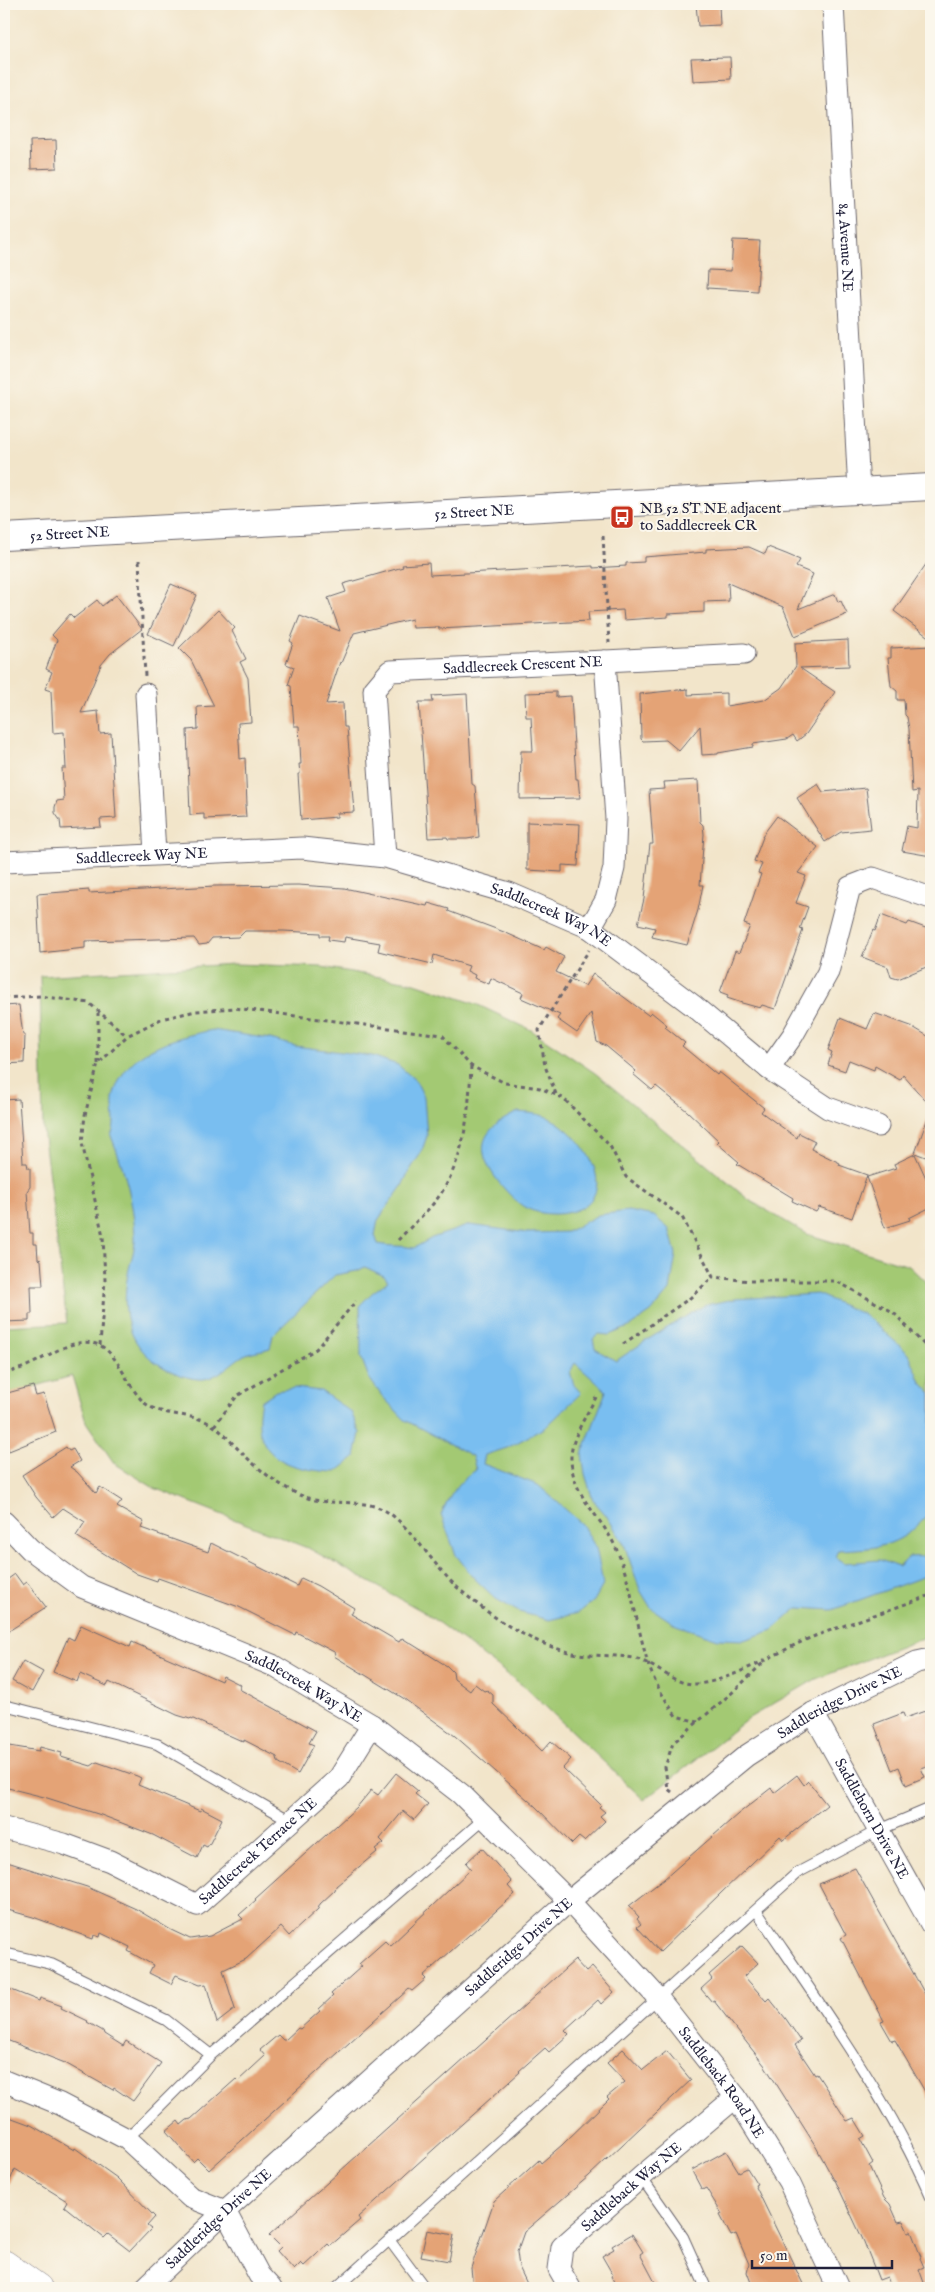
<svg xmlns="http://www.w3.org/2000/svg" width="935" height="2292" font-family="'IM FELL English',serif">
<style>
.green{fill:#a3c973;stroke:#627657}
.water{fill:#79bef0;stroke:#4e7096}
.building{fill:#e4a376}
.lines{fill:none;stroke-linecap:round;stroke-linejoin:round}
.service-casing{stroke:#6b666d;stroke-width:12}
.minor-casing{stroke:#6b666d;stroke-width:23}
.tertiary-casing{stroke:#6b666d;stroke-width:28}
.secondary-casing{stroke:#6b666d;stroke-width:29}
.path{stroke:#6b666d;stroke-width:3;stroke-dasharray:4 4;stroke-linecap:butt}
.service{stroke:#fff;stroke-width:10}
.minor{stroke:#fff;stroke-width:21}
.tertiary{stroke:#fff;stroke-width:26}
.secondary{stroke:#fff;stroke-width:28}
.labels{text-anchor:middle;stroke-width:4;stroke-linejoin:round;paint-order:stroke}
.street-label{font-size:15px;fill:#22223b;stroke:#fbf7ec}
.poi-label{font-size:15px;fill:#22223b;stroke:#fbf7ec;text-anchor:start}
</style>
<rect width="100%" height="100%" fill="#fbf7ec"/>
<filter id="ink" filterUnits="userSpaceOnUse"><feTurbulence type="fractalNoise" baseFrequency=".02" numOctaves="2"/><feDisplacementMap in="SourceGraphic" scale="10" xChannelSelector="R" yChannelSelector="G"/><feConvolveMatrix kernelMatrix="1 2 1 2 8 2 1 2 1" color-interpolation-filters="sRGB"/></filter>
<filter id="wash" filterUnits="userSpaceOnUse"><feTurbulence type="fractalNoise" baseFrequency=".0096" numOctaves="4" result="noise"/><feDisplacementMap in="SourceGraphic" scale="20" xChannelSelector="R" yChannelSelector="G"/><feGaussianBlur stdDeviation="1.12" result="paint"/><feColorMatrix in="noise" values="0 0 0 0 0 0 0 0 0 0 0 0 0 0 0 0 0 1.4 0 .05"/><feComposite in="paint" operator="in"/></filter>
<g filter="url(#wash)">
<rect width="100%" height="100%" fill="#f2e5ca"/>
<!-- green -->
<path class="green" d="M234,964L322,967L415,983L476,1004L531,1030L595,1073L749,1200L807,1234L909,1266L931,1287V1635L816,1679L749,1718L644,1800L526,1688L424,1612L310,1549L154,1488L114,1463L86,1422L72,1376L4,1395V1326L67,1323L43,1129L40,976Z"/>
<!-- water -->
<path class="water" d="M213,1030L270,1039L295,1046L372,1056L398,1065L416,1081L424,1097L427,1136L421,1153L408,1173L402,1186L378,1220L375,1235L378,1244C390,1247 402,1245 414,1248L432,1238L470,1225L528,1233L567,1232L598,1215L628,1211L654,1216L669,1229L676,1254L670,1290L651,1312L629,1327L609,1335L599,1334L593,1339L595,1349L616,1361L647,1340L705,1305L735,1299L817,1294L865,1315L909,1354L921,1382L931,1393V1511C901,1547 882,1548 838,1550L835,1557L844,1563L880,1560L899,1567L909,1557L931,1556V1574L832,1610L798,1608L773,1630L744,1640L718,1639L676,1625L651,1608L640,1590L624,1544L606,1515L593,1500L585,1474L582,1454L606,1391L575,1363L570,1372L574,1385L581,1393L546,1427L507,1448L485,1455L483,1464L538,1485L582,1524L596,1548L600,1567L603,1585L594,1601L578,1613L549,1620L519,1612L496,1599L474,1578L456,1555L441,1515C449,1497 458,1481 476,1470L472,1456L405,1420L382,1396L369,1378L361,1357L360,1305L372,1293L388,1281L384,1276L365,1267L357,1271L335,1275L273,1335L270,1348C262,1351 251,1351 244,1355C232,1362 223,1373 209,1378C197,1382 179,1375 169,1370C129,1351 120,1315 128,1274C130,1262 136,1248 135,1236C134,1202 124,1168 111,1136C118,1122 110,1108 114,1094C126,1049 173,1038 213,1030Z
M518,1112C526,1113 536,1113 544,1116C574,1125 622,1185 581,1208C565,1216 543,1216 526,1208C518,1204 507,1192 501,1185C474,1151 477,1131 518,1112Z
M295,1388L321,1391L351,1412L360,1433L355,1457L336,1472C288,1470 249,1457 261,1401L276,1391Z"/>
<g id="blocks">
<!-- building -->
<path class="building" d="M696,4H719L720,25L698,26Z
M730,57L731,79L693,81L691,58Z
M56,140L57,168L31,169L30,141Z
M733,240L760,241L757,291L707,288L708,270L731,271Z
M749,547L765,554L768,547L786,554L800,560L796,567L813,574L798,609L835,594L838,602L841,601L847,614L795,636L783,607L728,583L729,601L704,602V612L668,614V617L624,620L623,610L588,612L589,621L439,629V627L413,628L412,619L354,633L341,663L340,662L326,704L343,703L344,727H347L354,812L337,813V817L301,820L298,774H300L299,764H301L299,726H294L291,686L288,685L294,667L286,664L293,643L290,641L300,616L340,631L328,598L346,592L343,584L403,567L402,565L429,563L430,575L593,566V568L626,566V563L644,562V557L706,552V549Z
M931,557V639L894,611Z
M171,584L197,595L174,646L148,634Z
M116,595L142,629L110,654L101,665L81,713L98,711L100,734L111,733L116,818L100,819L101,827L61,829L60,820L55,813V807L57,801L64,800L62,768H66L64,732L53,733L51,691L45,689L52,672L46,669L57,640L52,635L70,614L74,618L97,600L102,606Z
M218,610L235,628L232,631L246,659L240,662L248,678L251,722L238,723L240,759L245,758L247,805H245L246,817L204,819V814L190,815L187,730L198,729L197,707L214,706L191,660L179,648Z
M848,640L849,666L800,668L835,692L806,734L797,741L793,735L787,739L753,744V747L718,753V754L702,755L700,726L679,751L666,740L643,741L641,739L640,694L688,689V695L726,693V706L764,700L781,688L796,666L795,643Z
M931,646V856L902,851L907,826L917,828L918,791L912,792L909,729L907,717L905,715L904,700H897V691L891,686L888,658H891V648Z
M556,692V697L571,696L576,779H578L580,798L520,799L521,751H533L531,717H526L525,693Z
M467,694L472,784L475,786L479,837L467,839H448L447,837L428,838L419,702H433L432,696Z
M698,780L700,822L703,825L704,834L700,885H703L698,910L687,945L652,937L655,928L638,924L644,899L650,844H653L649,790L665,789L664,782Z
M818,784L823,792L866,788L871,829L841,832L825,842L797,798Z
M777,816L818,847L798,873L806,876L796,903L808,907L800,929L803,930L775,1009L762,1005L760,1008L742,1003L727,998L728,995L720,992L735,951L739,953L750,926L744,924L761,874L758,873L762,864L754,861L763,837L762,836Z
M527,822L580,824L578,866L562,865V872L527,870Z
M298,885L344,888L427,906L428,903L449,909L448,911L504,932L544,950L546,947L564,957L556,972L585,986L593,974L648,1015L651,1012L667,1025L665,1027L685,1043L682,1046L717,1075L719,1072L764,1108L761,1112L797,1138L799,1133L815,1141L811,1149L840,1163L839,1165L867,1175L852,1218L819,1207L816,1212L792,1201L793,1198L737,1164L739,1162L717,1143L719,1141L687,1111L656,1086L652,1090L633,1074L636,1071L606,1046L597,1042L591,1013L577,1033L557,1019L560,1015L521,998L523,993L491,978L489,984L474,978L475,975L467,971L469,966L434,955L432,964L378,951L380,943L345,937L344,942L328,940L329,936H320V933L284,931H245L239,937L212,938L207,944L199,945L194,938L85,941V948L40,953L37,894L89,890V893L215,886Z
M881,915L907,925L909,922L931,930V965L898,979L891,977L888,967L862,957L873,930L875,931Z
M19,1005L23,1035H25L24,1063L4,1064V1006Z
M874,1013L911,1026L931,1038V1107L903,1075L900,1080L875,1066L874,1070L849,1060L845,1071L828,1065L832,1052L828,1050L840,1018L867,1029Z
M19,1099L23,1163H27L28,1168H30V1187L27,1191L30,1233H33V1244H37L38,1259L41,1260L43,1286H31L32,1314H29V1321L4,1322V1100Z
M930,1112L931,1113V1159L915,1153Z
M915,1154L931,1189V1207L909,1218L910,1220L885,1228L867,1177L896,1168L894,1164Z
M33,1386L36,1396L44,1394L56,1432L9,1451L4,1437V1394Z
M66,1447L69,1451L73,1449L80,1461L70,1467L77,1472L96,1493L100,1487L122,1501L117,1507L144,1522L141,1528L208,1552L211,1543L297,1586L301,1578L318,1586L354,1608L351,1614L399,1642L402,1638L447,1666L453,1672L454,1679L470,1691L475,1684L484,1691L487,1690L493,1695V1704L542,1751L551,1741L571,1759L563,1768L601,1805L599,1807L605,1812L600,1816L605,1821L584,1841L579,1837L572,1844L536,1807L455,1736L403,1698L334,1656L336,1653L296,1632L295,1635L239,1607L158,1578L157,1581L137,1574L76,1536L85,1522L63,1508L53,1517L36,1497L22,1475Z
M15,1574L23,1585L27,1582L46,1607L4,1634V1582Z
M81,1625L130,1647L132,1642L221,1681L223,1676L241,1685L239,1689L316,1731L309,1743L314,1745L298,1774L278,1762L277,1757L244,1740V1742L191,1718L190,1719L177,1715L109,1682L107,1686L80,1674L77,1682L53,1672L68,1637L74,1640Z
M23,1661L43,1672L32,1692L12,1681Z
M928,1710L931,1718V1765L921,1768L925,1777L906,1785L899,1767L892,1770L874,1724L903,1713L905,1718Z
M4,1745L39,1751L40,1747L62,1753L61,1757L91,1766L97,1762L137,1776L141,1778L138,1785L200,1811L201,1808L222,1819L210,1843L207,1847L203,1845L197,1858L153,1835L101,1815L44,1797L4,1787Z
M396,1773L418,1791L415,1794L428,1804L414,1820L403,1811L380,1839L384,1843L375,1850L377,1852L336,1886L335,1890L320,1904L318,1909L289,1936L281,1927L246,1959L223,1970L235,2009L217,2023L206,1984L200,1985L176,1975L171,1984L149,1973L153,1965L128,1951L130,1947L101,1933L100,1937L94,1935L93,1939L33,1917L4,1909V1861L87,1887L136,1909L171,1930L190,1939L210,1936L243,1919L239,1915L256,1900L255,1899L357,1807L371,1790L378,1795Z
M797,1775L804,1785L808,1781L827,1805L783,1840L780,1836L660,1952L637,1927L641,1924L637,1919L639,1917L629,1906L664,1879L738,1814L771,1788L774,1793Z
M482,1848L512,1882L508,1886L515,1894L423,1976L426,1979L412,1991L409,1989L382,2013L209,2170L197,2158L193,2162L166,2131L178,2121L181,2125L187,2120L191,2119L236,2079L238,2081L265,2056L260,2050L278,2035L283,2040H285L298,2028L300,2029L320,2011L319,2009L333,1996L331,1994L362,1966L359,1964L385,1941L390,1946L471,1869L466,1863Z
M855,1868L931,2005V2102L895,2040L892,2041L881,2022L884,2021L841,1938L846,1935L819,1884Z
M742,1946L758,1963L744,1976L766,2001L769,1998L786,2019L801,2041L795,2045L815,2075L817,2074L847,2121L854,2118L865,2136L860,2139L873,2163L869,2166L884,2198L890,2204L898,2222L903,2221L908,2232L911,2231L921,2257L920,2258L924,2267L919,2269L926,2288H892L887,2277L879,2280L864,2242L835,2180H834L815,2145L765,2066L714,2001L712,2002L701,1989L712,1979L709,1975Z
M575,1960L586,1972L592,1967L614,1992L601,2004L598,2000L565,2030L569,2034L549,2052L545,2048L519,2071L520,2072L510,2081L358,2217L360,2220L330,2246L328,2244L304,2266L301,2263L294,2270L277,2251L281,2247L269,2235Z
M4,1987L39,2001L40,1998L62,2006L61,2008L88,2021L87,2022L103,2031L104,2034L123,2046L126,2041L161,2063L133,2101L114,2088L113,2090L65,2063L4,2039Z
M623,2049L643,2070L667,2051L691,2080L589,2176L524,2232L517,2252L519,2267L529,2288H473L471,2268L494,2201L539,2160L541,2163L562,2145L609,2099L607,2097L625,2082L607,2063Z
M4,2115L31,2125L74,2150L75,2148L117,2178L155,2217L147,2226L151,2229L130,2251L108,2234L104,2238L64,2206L67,2201L15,2169L4,2195Z
M726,2151L739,2172L747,2168L757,2184L755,2185L805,2288H753L747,2272L749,2264L736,2234L731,2236L720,2215L722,2214L706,2188L702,2190L693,2173L692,2170Z
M427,2230L454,2235L449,2261L421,2256Z
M632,2234L643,2252L640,2254L658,2288H617L611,2276L613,2275L602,2256L614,2249L612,2246Z"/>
</g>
</g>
<g filter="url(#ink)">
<use href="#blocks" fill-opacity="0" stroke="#6b666d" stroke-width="1"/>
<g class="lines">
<!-- service casing -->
<g class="service-casing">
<path id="service" d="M4,1705L157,1744L291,1821
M756,1910C819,2003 886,2094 931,2197
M4,1953L51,1964L166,2020L211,2055
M127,2139L211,2055L486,1817
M641,2177L683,2237L706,2288
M390,2241L425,2288
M336,2288L797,1873L879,1830L931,1808"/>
</g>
<!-- minor casing -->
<g class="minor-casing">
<g id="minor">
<path id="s1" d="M833,4L859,491"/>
<path d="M605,661L744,654"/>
<path d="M146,694L155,854"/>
<path id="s2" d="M385,857L374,690L390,671L605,661L616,819L614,868L606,900L590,928"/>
<path id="s3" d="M4,862L302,848L385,857L509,893L590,928L695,1007L769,1069L828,1108L878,1126"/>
<path d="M769,1069L793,1035L828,972L850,887L873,878L931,898"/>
<path id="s4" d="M4,1522L30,1549L82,1587L272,1665L372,1725L461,1794L569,1901L658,1998L736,2097L789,2182L838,2288"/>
<path id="s5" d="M813,1713L931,1924"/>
<path id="s6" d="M4,1828L64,1844L110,1861L197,1905L339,1778L372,1725"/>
<path d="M4,2081L60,2104L127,2139L190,2197L225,2211L259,2275L271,2288"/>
<path id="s7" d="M145,2288L225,2211L569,1901L685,1806L746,1756L813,1713L917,1662L931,1659"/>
<path id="s8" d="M570,2288L559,2269L562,2247L641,2177L736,2097"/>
</g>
</g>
<!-- tertiary casing -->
<g class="tertiary-casing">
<g id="tertiary">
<path id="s9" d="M4,537L931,487"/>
</g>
</g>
<!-- secondary casing -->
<g class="secondary-casing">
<path id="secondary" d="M4,2264L38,2288"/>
</g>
<!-- path -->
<path class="path" d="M603,536L609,643
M139,560L145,676
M4,998L40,996L89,1003L127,1036
M98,1064V1013
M556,1094L545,1066L539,1030L589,950
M398,1240C412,1225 431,1209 442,1192C466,1153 469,1109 471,1066
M623,1344L690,1298L713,1277
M100,1345L105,1280L103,1236L82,1143L85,1115L98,1064L127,1036L161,1019L196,1011L235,1008L442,1035L471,1066L505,1083L540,1088L563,1098L610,1146L626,1177L682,1217L713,1277L750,1281H836L893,1312L931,1352
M4,1374C12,1371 21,1369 29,1365C50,1356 75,1335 99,1345C119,1354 129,1391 146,1404C165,1418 193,1412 212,1425C222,1431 231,1442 240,1451C260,1471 287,1493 315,1500C338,1505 362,1499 384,1510C408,1522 435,1568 458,1588C491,1617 529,1643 573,1653C592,1657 621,1654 637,1659C653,1664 669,1679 685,1683C718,1691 783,1648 815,1636C853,1622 892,1609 931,1595
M596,1397C587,1415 570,1439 571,1460C573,1497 601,1516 615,1546C632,1583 636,1624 648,1663C654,1683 665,1699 676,1716L698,1722
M214,1426L237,1396L316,1349L356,1301
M672,1792L668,1789L665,1767L673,1743L734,1691L766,1660"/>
<!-- service -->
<use href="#service" class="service"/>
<!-- minor -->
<use href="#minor" class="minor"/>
<!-- tertiary -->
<use href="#tertiary" class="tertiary"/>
<!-- secondary -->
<use href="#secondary" class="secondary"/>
</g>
</g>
<!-- icons -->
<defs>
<g id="bus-square" transform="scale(1.25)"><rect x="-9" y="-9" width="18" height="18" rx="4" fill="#c8321e" stroke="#fbf7ec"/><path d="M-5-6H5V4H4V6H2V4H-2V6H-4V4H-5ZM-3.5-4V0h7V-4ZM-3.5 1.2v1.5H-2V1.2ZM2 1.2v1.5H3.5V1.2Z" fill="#fff"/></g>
</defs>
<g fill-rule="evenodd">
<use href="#bus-square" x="622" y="517"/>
</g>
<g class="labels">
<!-- street labels -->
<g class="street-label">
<text dy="5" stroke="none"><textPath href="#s1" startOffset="244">84 Avenue NE</textPath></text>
<text dy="5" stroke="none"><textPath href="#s9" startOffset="471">52 Street NE</textPath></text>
<text dy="5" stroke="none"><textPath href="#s9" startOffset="66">52 Street NE</textPath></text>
<text dy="5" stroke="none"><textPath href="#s2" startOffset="325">Saddlecreek Crescent NE</textPath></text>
<text dy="5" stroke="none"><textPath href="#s3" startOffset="138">Saddlecreek Way NE</textPath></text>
<text dy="5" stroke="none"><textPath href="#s3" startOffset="558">Saddlecreek Way NE</textPath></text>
<text dy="5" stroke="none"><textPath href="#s4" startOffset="345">Saddlecreek Way NE</textPath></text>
<text dy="5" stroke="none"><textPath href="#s7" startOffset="911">Saddleridge Drive NE</textPath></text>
<text dy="5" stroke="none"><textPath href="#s5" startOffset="121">Saddlehorn Drive NE</textPath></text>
<text dy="5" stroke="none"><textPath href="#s6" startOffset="290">Saddlecreek Terrace NE</textPath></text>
<text dy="5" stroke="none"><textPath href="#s7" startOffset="506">Saddleridge Drive NE</textPath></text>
<text dy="5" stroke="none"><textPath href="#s4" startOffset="926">Saddleback Road NE</textPath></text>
<text dy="5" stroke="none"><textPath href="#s8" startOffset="136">Saddleback Way NE</textPath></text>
<text dy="5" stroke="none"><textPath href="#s7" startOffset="101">Saddleridge Drive NE</textPath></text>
</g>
<!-- poi labels -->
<g class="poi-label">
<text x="640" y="513">NB 52 ST NE adjacent<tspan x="640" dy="17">to Saddlecreek CR</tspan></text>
</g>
</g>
<!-- margin -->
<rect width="935" height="2292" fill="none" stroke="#fbf7ec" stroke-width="20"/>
<!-- scale -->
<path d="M752 2260v8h140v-8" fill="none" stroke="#22223b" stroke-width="2.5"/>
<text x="760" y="2260" font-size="15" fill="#22223b" stroke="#fbf7ec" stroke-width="4" paint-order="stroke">50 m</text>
</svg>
